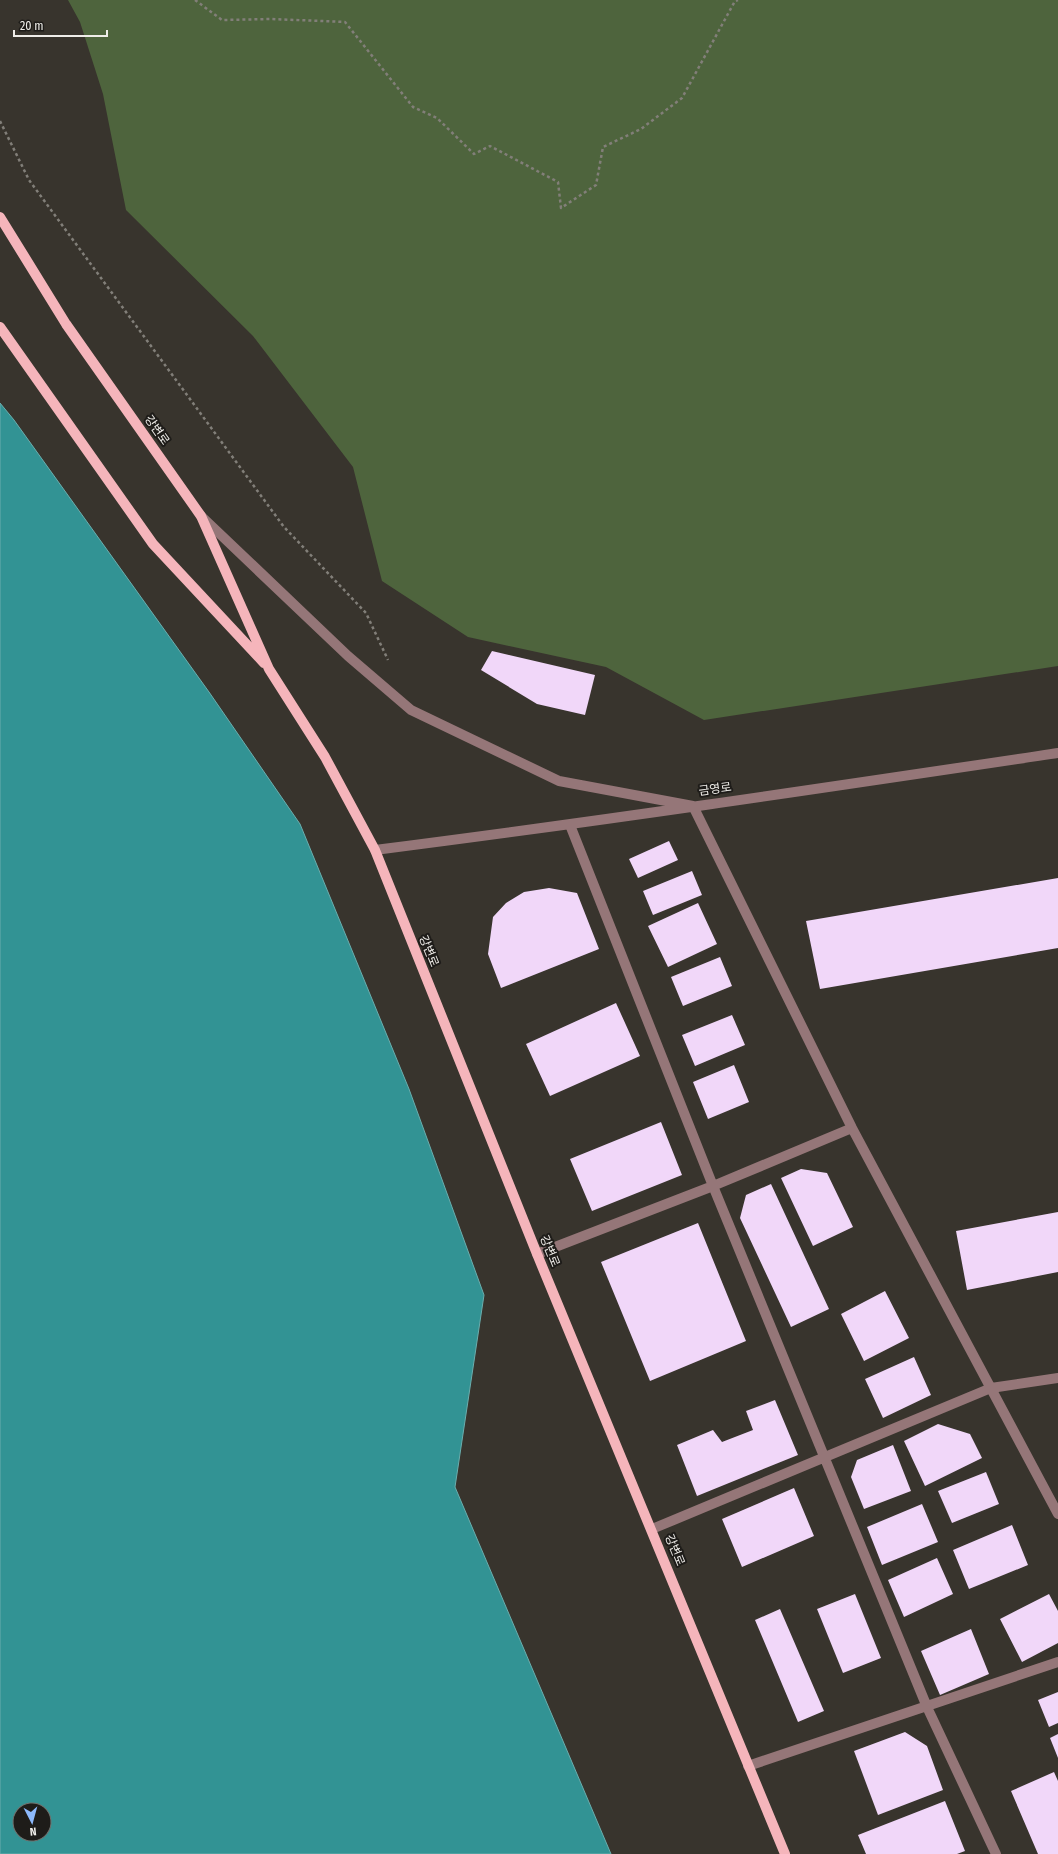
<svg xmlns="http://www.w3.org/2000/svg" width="1058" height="1854" font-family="'Fira Sans Condensed','Noto Sans KR',sans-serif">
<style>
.green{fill:#4e643d}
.water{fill:#329394;stroke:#6baeae;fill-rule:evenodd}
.building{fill:#f1d7f9}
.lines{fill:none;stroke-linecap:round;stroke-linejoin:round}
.path{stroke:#827f79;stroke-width:2.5;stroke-dasharray:3 3;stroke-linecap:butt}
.minor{stroke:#957678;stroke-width:10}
.major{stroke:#f5b5bb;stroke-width:10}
.labels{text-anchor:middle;stroke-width:4;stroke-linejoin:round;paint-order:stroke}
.street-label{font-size:12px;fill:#efede9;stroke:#1e1c19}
</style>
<rect width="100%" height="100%" fill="#38342d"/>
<!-- green -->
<path class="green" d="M68,0H1058V666L704,720L606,667L468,637L382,581L353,467L253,336L126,210L103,94L80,22Z"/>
<!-- water -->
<path class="water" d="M0,403L14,420L209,692L300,824L409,1089L484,1295L455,1487L611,1854H0ZM20,1810H44V1834H20Z"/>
<!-- building -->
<path class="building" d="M492,651L595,675L585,715L537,704L481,670Z
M669,841L678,860L638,878L629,859Z
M692,871L702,895L653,915L643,891Z
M1058,878V948L820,989L806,921Z
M549,888L577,893L599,949L501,988L488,954L493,917L506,903L524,892Z
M698,903L717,944L668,967L648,926Z
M720,957L732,986L683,1006L671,977Z
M616,1003L640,1056L550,1096L526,1044Z
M732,1015L745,1045L695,1066L682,1035Z
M734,1065L749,1102L708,1119L693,1082Z
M661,1122L682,1175L592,1211L570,1159Z
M801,1169L827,1173L853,1227L813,1246L781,1178Z
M771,1184L829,1309L791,1327L740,1218L746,1195Z
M1058,1212V1272L967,1290L956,1231Z
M698,1223L746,1341L650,1381L601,1262Z
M885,1291L909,1338L864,1361L841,1314Z
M914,1357L931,1395L883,1418L865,1379Z
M775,1400L798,1455L697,1496L677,1445L713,1430L722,1442L753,1430L746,1411Z
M938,1424L970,1434L982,1458L925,1486L904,1441Z
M893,1445L911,1491L864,1509L851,1477L857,1460Z
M986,1472L999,1504L952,1523L938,1491Z
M794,1488L814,1536L742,1567L722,1519Z
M922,1504L938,1542L882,1565L867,1527Z
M1012,1525L1028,1565L969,1589L953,1550Z
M937,1558L953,1594L904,1617L888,1580Z
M855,1594L881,1658L843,1673L817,1609Z
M1049,1594L1058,1611V1643L1022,1662L1000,1619Z
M780,1609L824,1711L798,1722L755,1620Z
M971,1629L989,1674L940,1695L921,1651Z
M1058,1692V1723L1049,1727L1038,1700Z
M905,1732L927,1746L943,1790L878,1815L854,1751Z
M1058,1734V1758L1050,1738Z
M1054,1772L1058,1781V1854H1038L1011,1791Z
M945,1801L965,1851L957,1854H866L858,1835Z"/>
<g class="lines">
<!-- path -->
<path class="path" d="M195,0L222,20L272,19L345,22L413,107L437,118L474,154L490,146L558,182L561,208L596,185L603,147L641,129L682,98L735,1L738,0
M0,121L29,180L284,527L366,613L388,660"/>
<!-- minor -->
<path class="minor" d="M201,516L348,656L411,710L559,781L693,806L852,1128L1058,1514
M570,825L713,1186L927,1707L996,1854
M375,850C603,821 830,787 1058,753
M537,1254L713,1186L852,1128
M652,1529L991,1388L1058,1378
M748,1766L1058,1662"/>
<!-- major -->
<path class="major" d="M0,217L66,324L201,516L269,669L325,757L375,850L537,1254L785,1854
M0,327L153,544L264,663"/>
</g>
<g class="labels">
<!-- street labels -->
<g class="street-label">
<text transform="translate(157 430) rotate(55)" y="4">강변로</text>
<text transform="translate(715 789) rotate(-8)" y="4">금영로</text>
<text transform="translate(429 951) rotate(68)" y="4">강변로</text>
<text transform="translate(550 1251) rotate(68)" y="4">강변로</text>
<text transform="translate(675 1550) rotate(68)" y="4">강변로</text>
</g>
</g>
<!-- north arrow -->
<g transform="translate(32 1822) rotate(174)"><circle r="19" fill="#1e1c19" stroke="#72706c"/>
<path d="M0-3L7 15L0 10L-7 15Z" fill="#8db9fc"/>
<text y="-6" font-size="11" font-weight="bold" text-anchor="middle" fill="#efede9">N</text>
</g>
<!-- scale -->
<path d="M14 30v6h93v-6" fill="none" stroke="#efede9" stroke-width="2"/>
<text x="20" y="30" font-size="12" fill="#efede9" stroke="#1e1c19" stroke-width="3" paint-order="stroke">20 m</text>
</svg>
